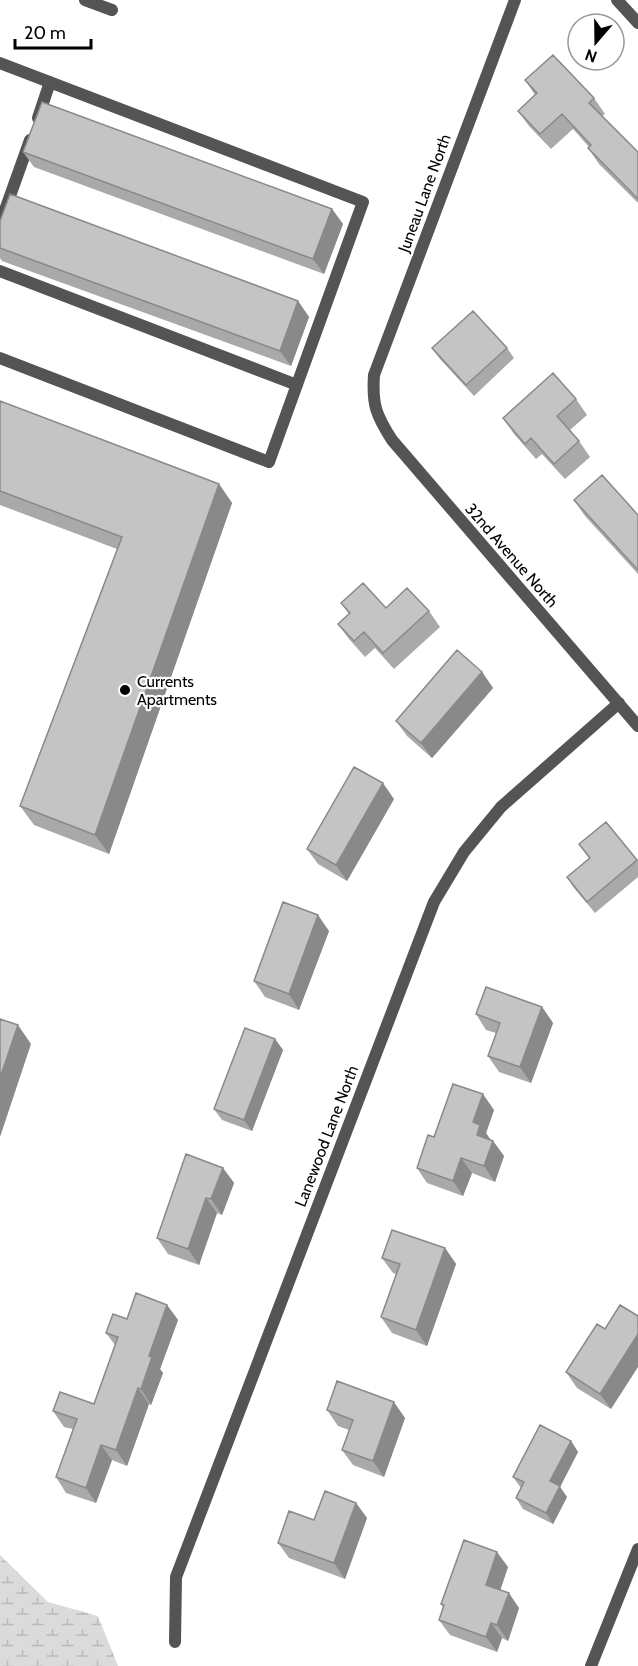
<svg xmlns="http://www.w3.org/2000/svg" width="638" height="1666" font-family="Cabin,sans-serif">
<style>
.wetland{fill:url(#wetland-marsh)}
.lines{fill:none;stroke-linecap:round;stroke-linejoin:round}
.lane{stroke:#545454;stroke-width:12}
.street{stroke:#545454;stroke-width:12}
.wall{fill:#a9a9a9}
.shaded-wall{fill:#898989}
.building{fill:#c4c4c4;stroke:#898989;stroke-width:1.5}
.poi-dot{fill:#000;stroke:#fff;stroke-width:2}
.labels{text-anchor:middle;stroke-width:4.5;stroke-linejoin:round;paint-order:stroke}
.street-label{font-size:16px;fill:#000;stroke:#fff}
.poi-label{font-size:16px;fill:#000;stroke:#fff;text-anchor:start}
</style>
<defs>
<pattern id="wetland-marsh" width="20" height="14" patternUnits="userSpaceOnUse" patternTransform="scale(1.5)"><rect width="20" height="14" fill="#dbdbdb"/><path d="M1 5h8M5 5V1M11 12h8M15 12V8" fill="none" stroke="#bababa"/></pattern>
</defs>
<rect width="100%" height="100%" fill="#fff"/>
<!-- wetland -->
<path class="wetland" d="M0,1555L48,1602L98,1616L118,1666H0Z"/>
<g class="lines">
<!-- lane -->
<path class="lane" d="M85,0L112,10
M0,63L363,202L269,462L0,358
M38,118L50,82
M0,224L30,140
M0,271L297,385"/>
<!-- street -->
<path class="street" d="M515,0L374,375C372,405 376,415 392,440L638,726
M617,0L638,23
M175,1642L176,1577L434,902L464,852L501,807L619,703
M591,1666L638,1549"/>
</g>
<!-- wall -->
<path class="wall" d="M525,80L594,98L605,114L602,116L638,152V203L599,164L588,148L589,147L573,129L551,149L529,126L518,111L535,95Z
M23,152L332,209L343,224L324,274L34,167Z
M0,221L298,301L309,317L291,366L2,261L0,258Z
M432,348H507L514,358L474,396L440,359Z
M576,399L587,415L570,430L579,441L590,457L565,479L542,454L536,459L514,434L503,418Z
M0,401L219,484L232,503L109,854L34,825L20,806L117,549L0,505Z
M574,500L638,515V574L585,516Z
M341,603L429,611L440,627L394,669L375,648L365,657L349,639L338,624L349,614Z
M482,672L493,688L432,758L407,736L396,721Z
M394,799L347,881L318,864L307,849Z
M606,822L638,861V877L595,913L574,888L567,877L589,858L579,844Z
M329,931L299,1010L265,997L254,981Z
M542,1007L553,1023L531,1083L499,1072L488,1056L496,1033L486,1030L476,1014Z
M275,1039L283,1050L252,1131L222,1120L214,1109Z
M494,1110L486,1133L491,1140L493,1141L504,1156L495,1182L472,1173L463,1196L427,1183L417,1168L434,1137Z
M223,1168L234,1183L222,1215L217,1213L199,1265L168,1254L157,1238Z
M445,1248L456,1264L427,1346L392,1333L381,1317L396,1274L393,1273L382,1258Z
M167,1305L178,1320L160,1369L163,1373L151,1405L149,1404L127,1466L112,1460L96,1503L66,1493L56,1477L73,1429L64,1427L53,1411L94,1404L115,1345L106,1333L127,1319Z
M605,1329L611,1409L577,1388L566,1372Z
M327,1410L405,1418L384,1477L353,1465L342,1450L349,1430L338,1426Z
M571,1441L578,1452L560,1487L567,1497L553,1524L523,1509L516,1498L521,1488L513,1477Z
M356,1503L367,1518L345,1579L289,1558L278,1543L314,1520Z
M508,1567L500,1590L519,1608L508,1641L502,1638L497,1652L450,1635L439,1620L443,1607L441,1604Z"/>
<!-- shaded-wall -->
<path class="shaded-wall" d="M332,209L343,224L324,274L313,259Z
M298,301L309,317L291,366L280,351Z
M219,484L232,503L109,854L95,835Z
M482,672L493,688L432,758L421,743Z
M383,783L394,799L347,881L336,865Z
M318,915L329,931L299,1010L289,994Z
M542,1007L553,1023L531,1083L520,1067Z
M18,1025L31,1044L0,1137V1078Z
M275,1039L283,1050L252,1131L244,1120Z
M483,1094L494,1110L486,1133L491,1141L477,1135L473,1122Z
M493,1141L504,1156L495,1182L484,1166Z
M461,1158L472,1173L463,1196L453,1181Z
M223,1168L234,1183L222,1215L211,1199Z
M206,1198L217,1213L199,1265L188,1249Z
M445,1248L456,1264L427,1346L416,1330Z
M167,1305L178,1320L160,1369L163,1373L151,1405L141,1389L149,1356Z
M638,1334V1367L611,1409L600,1394Z
M138,1388L149,1404L127,1466L116,1450Z
M394,1402L405,1418L384,1477L373,1461Z
M571,1441L578,1452L560,1487L567,1497L553,1524L546,1513L550,1481Z
M101,1445L112,1460L96,1503L86,1488Z
M356,1503L367,1518L345,1579L334,1563Z
M497,1552L508,1567L497,1600L486,1585Z
M509,1593L519,1608L508,1641L497,1625Z
M491,1623L502,1638L497,1652L486,1637Z"/>
<!-- building -->
<path class="building" d="M553,55L594,98L589,103L638,152V199L588,148L591,145L562,114L540,134L518,111L537,93L525,80Z
M42,102L332,209L313,259L23,152Z
M10,194L298,301L280,351L0,248V221Z
M473,311L507,348L466,385L432,348Z
M553,373L576,399L557,416L579,441L554,464L531,438L525,444L503,418Z
M0,401L219,484L95,835L20,806L122,537L0,491Z
M602,475L638,515V570L574,500Z
M363,583L386,608L407,588L429,611L383,653L364,632L354,641L338,624L350,613L341,603Z
M457,650L482,672L421,743L396,721Z
M354,767L383,783L336,865L307,849Z
M606,822L637,860L587,902L567,877L590,858L579,844Z
M283,902L318,915L289,994L254,981Z
M486,987L542,1007L520,1067L488,1056L500,1023L476,1014Z
M0,1019L18,1025L0,1078Z
M245,1028L275,1039L244,1120L214,1109Z
M453,1084L483,1094L473,1122L480,1125L477,1135L493,1141L484,1166L461,1158L453,1181L417,1168L428,1135L434,1137Z
M186,1154L223,1168L211,1199L206,1198L188,1249L157,1238Z
M392,1230L445,1248L416,1330L381,1317L400,1264L382,1258Z
M136,1293L167,1305L149,1356L152,1357L141,1389L138,1388L116,1450L101,1445L86,1488L56,1477L77,1419L53,1411L60,1392L94,1404L118,1337L106,1333L113,1314L127,1319Z
M620,1305L638,1316V1334L600,1394L566,1372L597,1324L605,1329Z
M337,1381L394,1402L373,1461L342,1450L353,1420L327,1410Z
M540,1425L571,1441L550,1481L560,1486L546,1513L516,1498L524,1482L513,1477Z
M325,1491L356,1503L334,1563L278,1543L289,1511L314,1520Z
M464,1540L497,1552L486,1585L509,1593L497,1625L491,1623L486,1637L439,1620L444,1605L441,1604Z"/>
<!-- markers -->
<circle class="poi-dot" cx="125" cy="690" r="6"/>
<g class="labels">
<!-- street labels -->
<g class="street-label">
<text transform="translate(424 193) rotate(-70)" y="6">Juneau Lane North</text>
<text transform="translate(512 555) rotate(49)" y="6">32nd Avenue North</text>
<text transform="translate(326 1136) rotate(-69)" y="6">Lanewood Lane North</text>
</g>
<!-- poi labels -->
<g class="poi-label">
<text x="137" y="687">Currents<tspan x="137" dy="18">Apartments</tspan></text>
</g>
</g>
<!-- north arrow -->
<g transform="translate(596 42) rotate(200)"><circle r="28" fill="#ffffff" stroke="#999999" stroke-width="1.5"/>
<path d="M0-4.5L10 22L0 15L-10 22Z" fill="#000000"/>
<text y="-9" font-size="16" font-weight="bold" text-anchor="middle" fill="#000000">N</text>
</g>
<!-- scale -->
<path d="M15 39v9h76v-9" fill="none" stroke="#000000" stroke-width="3"/>
<text x="24" y="39" font-size="18" fill="#000000" stroke="#ffffff" stroke-width="4.5" paint-order="stroke">20 m</text>
</svg>
